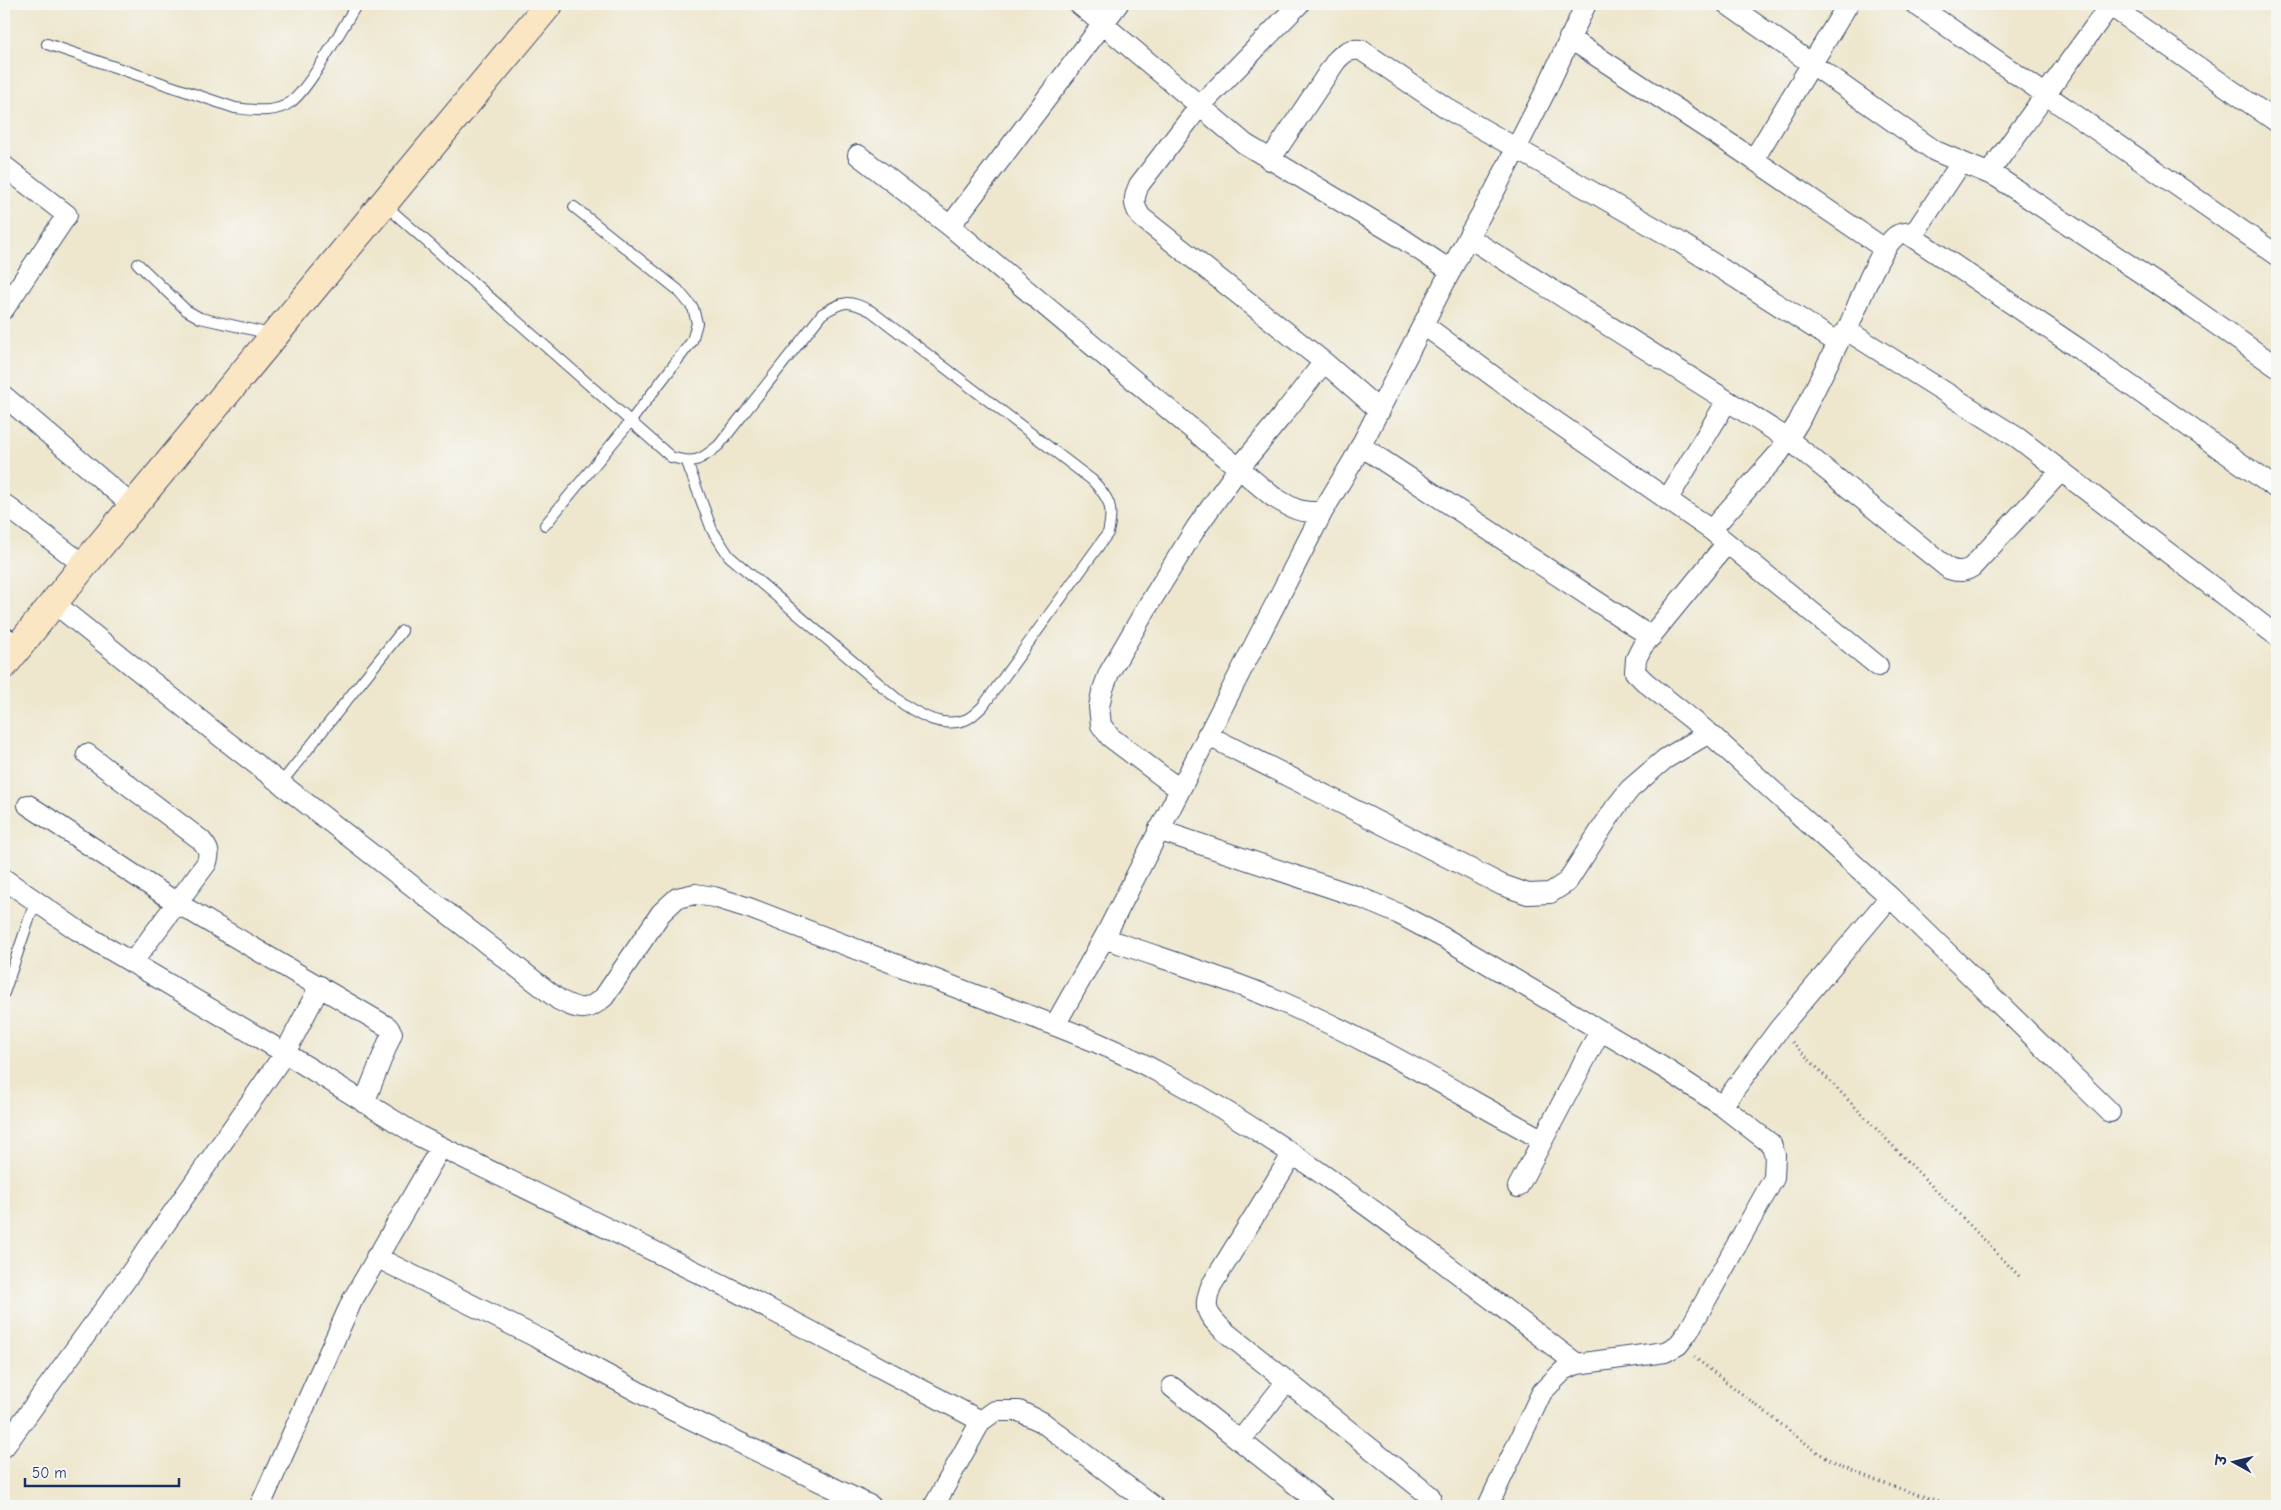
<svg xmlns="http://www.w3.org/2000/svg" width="2281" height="1510" font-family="'Comic Neue','Playpen Sans Deva',sans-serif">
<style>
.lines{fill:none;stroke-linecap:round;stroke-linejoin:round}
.lane-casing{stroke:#3b4b6f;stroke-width:12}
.street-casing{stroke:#3b4b6f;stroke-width:22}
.secondary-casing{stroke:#3b4b6f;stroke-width:30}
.path{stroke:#3b4b6f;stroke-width:3;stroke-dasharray:1 4;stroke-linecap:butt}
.lane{stroke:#fff;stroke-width:10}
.street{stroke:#fff;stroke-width:20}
.secondary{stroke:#fbe6c4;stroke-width:28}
</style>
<rect width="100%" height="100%" fill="#f6f6f2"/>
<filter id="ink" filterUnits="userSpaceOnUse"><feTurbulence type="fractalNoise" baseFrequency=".02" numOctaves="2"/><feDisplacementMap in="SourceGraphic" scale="10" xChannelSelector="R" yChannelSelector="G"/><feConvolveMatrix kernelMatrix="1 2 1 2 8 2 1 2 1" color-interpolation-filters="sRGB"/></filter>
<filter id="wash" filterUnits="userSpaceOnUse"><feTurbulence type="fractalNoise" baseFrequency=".0096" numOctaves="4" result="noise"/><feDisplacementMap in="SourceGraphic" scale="20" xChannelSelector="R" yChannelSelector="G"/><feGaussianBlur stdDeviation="1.12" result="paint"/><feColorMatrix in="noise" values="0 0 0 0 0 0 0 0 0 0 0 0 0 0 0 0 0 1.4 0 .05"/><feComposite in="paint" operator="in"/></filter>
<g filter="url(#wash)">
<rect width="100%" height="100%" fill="#eee7ce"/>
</g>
<g filter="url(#ink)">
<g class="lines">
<!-- lane casing -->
<g class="lane-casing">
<path id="lane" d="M47,44L235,108C254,110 275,114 291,102C310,88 343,26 357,4
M384,204L671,457C695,464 700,461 719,445L822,314C844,300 848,300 871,311L1092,480C1110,499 1114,507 1108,533L983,706C978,711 971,718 965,720C942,728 922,716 903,704L729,556L712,530L687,462
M138,264L186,310L200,318L271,334
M545,525L630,422L692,341L697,323L693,308L678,290L574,207
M281,783L402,631
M4,993L35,902"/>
</g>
<!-- street casing -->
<g class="street-casing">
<path id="street" d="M1079,4L1245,144L1397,235L1451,271
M1299,4L1199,107L1139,185C1133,199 1133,205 1141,217L1324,362L1380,411
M1727,4L1935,151L1997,177L2180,299L2277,367
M1915,4L2277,255
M2108,4L2277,122
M1569,38L1741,151L1885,249
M858,155L950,226L1272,496C1290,507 1301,515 1323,511L1353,461L1468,237L1494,192L1545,92L1586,4
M1754,159L1848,4
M1270,160L1336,61C1344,52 1349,49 1361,50L1451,111L1678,241L1838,343
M4,166L67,215L4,309
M1986,172L1991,170L2111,4
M950,226L1118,4
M1908,234L2079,349L2277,489
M1468,237L1788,439L1949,569C1958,572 1964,572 1972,567L2061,471
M1424,325L1539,410L1711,530L1878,666
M1846,333C1856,310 1878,250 1896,236C1902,231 1910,235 1917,229L1961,163
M4,396L134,507
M1361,446L1651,637
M1667,500L1727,401
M4,504L84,565
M1711,530L1779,453L1798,423L1842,335L1846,333H1851L2018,438L2277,636
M1727,543L1642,647L1636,659L1635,672L1645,682L1709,733L1890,897L2110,1112
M54,603L221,737L559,1000C579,1010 586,1013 604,997L661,913L677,898L695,894L714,897L749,908C828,939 907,969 986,999C1045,1022 1106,1043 1162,1074C1310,1155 1443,1263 1577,1364
M4,637L19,646
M1207,735L1502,885L1528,894L1550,893L1567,882L1615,808L1630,789L1665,759L1709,733
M87,754L201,840C208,848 211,853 206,864L132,963
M1179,789L1110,737L1101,725L1099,707L1102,692L1109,673L1149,604L1196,528L1239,468L1281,417L1324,362
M28,805L177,903L388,1027L392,1033L364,1103
M1158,830L1359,897L1399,914L1446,939L1664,1068L1722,1106L1771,1144L1775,1155L1774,1178L1688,1332L1678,1345L1665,1352L1577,1364L1564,1370L1542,1392L1488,1506
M4,879L77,930L285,1053L419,1136L735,1291L981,1421
M1104,938C1163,959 1224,977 1282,1002C1372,1041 1457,1093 1543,1140
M1055,1025L1104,938L1323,511
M1722,1106L1779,1029L1890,897
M1292,1155L1211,1286C1203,1309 1206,1313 1223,1330L1430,1496
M1518,1187L1600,1031
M376,1257L538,1338L672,1410L871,1506
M1172,1387L1323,1506
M1240,1441L1287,1381
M4,1447L130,1274L285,1053L320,986
M260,1506L352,1301L441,1147
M934,1506L981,1421L995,1411H1019L1042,1422L1153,1506"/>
</g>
<!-- secondary casing -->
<g class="secondary-casing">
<path id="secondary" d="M4,665L84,565L549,4"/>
</g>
<!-- path -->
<path class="path" d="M1792,1042L2020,1277
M1694,1357L1817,1452C1860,1478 1907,1491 1955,1506"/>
<!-- lane -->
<use href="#lane" class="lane"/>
<!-- street -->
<use href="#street" class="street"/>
<!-- secondary -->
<use href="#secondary" class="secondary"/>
</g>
</g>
<!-- margin -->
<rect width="2281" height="1510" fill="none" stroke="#f6f6f2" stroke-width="20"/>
<!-- north arrow -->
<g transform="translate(2234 1462) rotate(278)" stroke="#f6f6f2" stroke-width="4" paint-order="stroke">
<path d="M0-4L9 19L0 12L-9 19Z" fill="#1b2f5e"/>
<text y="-8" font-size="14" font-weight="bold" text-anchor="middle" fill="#1b2f5e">उ</text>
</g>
<!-- scale -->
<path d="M25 1478v8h154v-8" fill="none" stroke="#1b2f5e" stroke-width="2.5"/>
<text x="32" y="1478" font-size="15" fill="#1b2f5e" stroke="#f6f6f2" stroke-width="4" paint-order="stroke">50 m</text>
</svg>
